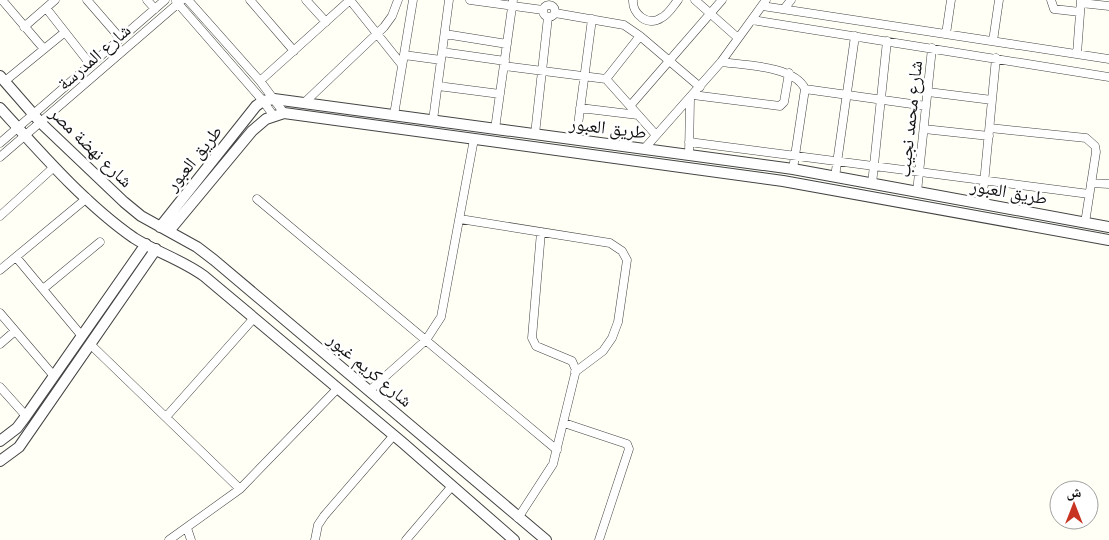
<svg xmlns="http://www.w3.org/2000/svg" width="1109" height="540" font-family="'Roboto Serif','Noto Naskh Arabic',serif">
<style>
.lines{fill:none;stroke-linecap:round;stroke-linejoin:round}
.minor-casing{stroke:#444;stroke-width:9}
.tertiary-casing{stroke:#444;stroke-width:12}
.minor{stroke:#fff;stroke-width:8}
.tertiary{stroke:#fff;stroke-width:10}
.labels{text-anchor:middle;stroke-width:5;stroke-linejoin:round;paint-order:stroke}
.street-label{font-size:18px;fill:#111;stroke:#fff}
</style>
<rect width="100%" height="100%" fill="#fffff5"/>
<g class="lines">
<!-- minor casing -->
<g class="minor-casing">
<path id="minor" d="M2,0L44,49
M87,0L120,38
M147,0L155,9
M188,0L260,81L284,113
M250,0L294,51
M306,0L326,22
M350,0L402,65
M470,0L543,10
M633,0C632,14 648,27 661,18C668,15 673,6 678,0
M695,0L738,38
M1051,0L1054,9L1080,12
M176,1L263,101L273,115
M1081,3L1109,6
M543 11a6 6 0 1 1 12 0a6 6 0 1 1-12 0Z
M762,6L1109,59
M46,8L90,64
M784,9L791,0
M555,13L624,25L640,36L700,87
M752,20L1109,77
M24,27L55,0
M445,34L507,44
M946,34L951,0
M993,41L999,0
M442,52L505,61
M1077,54L1081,0
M404,55L441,60
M721,62C743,65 795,66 805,89L926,106
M504,66L606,79L656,135
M606,79L640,36
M5,81L65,32
M260,81L350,0
M438,86L500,94
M928,92L992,100
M693,95L780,106L784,102L789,73
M304,103L384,27L392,16L398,0
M630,106L722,0
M580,108L638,115
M394,115L413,0
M433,120L449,0
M990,128L1086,138L1095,146L1096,152L1085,223
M495,129L513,0
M924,129L989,136
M535,134L548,17
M576,140L592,19
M689,142L1089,194
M0,143L165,0
M644,149L721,62L766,0
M689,155L690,99
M0,157L182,0
M793,169L805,89
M835,177L855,36
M1091,183L1109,184
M872,184L887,41
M917,192L932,48
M257,199L557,450
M982,204L996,58
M0,216L54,167
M460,219L610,243L622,251L627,260L618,322L612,338L603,351L575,372
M16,257L81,335
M0,270L87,198
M43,289L100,242
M0,313L53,375
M0,344L15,331
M90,344L240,489
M0,387L26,416
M369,391L426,340L441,317L474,139
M166,417L254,318
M564,423L627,444L629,449L599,540
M518,518L553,464L576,370L572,361L536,346L532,338L541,232
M187,528L191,540
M169,540L240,489L338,388
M315,540L318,525L324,516L394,435
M406,540L452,486"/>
</g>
<!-- tertiary casing -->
<g class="tertiary-casing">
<path id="tertiary" d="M0,76L41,123L124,202L141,216L197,247L214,260L546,540
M0,108C40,152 85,204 134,238C156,252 182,260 204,276L403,443L514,540
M160,227L256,106L263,101L274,99L793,169L1109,227
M169,231L252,131L266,119L284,113L783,181L1109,240
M0,441L17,428L26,416L146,244
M0,461L19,447L156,249"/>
</g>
<!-- minor -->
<use href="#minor" class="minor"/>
<!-- tertiary -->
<use href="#tertiary" class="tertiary"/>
</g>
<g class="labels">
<!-- street labels -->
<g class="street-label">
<text transform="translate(94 57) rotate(-41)" y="6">شارع المدرسة</text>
<text transform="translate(910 119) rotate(-84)" y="6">شارع محمد نجيب</text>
<text transform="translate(608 128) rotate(7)" y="6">طريق العبور</text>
<text transform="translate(91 147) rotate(44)" y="6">شارع نهضة مصر</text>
<text transform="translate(194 158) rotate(-51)" y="6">طريق العبور</text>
<text transform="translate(1009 192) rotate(10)" y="6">طريق العبور</text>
<text transform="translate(370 370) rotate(40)" y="6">شارع كريم غبور</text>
</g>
</g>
<!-- north arrow -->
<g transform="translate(1074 505)"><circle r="24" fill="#ffffff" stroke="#a0a0a0"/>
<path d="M0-4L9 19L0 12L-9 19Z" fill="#c73522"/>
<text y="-8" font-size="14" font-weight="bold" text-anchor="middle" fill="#111111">ش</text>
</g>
</svg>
